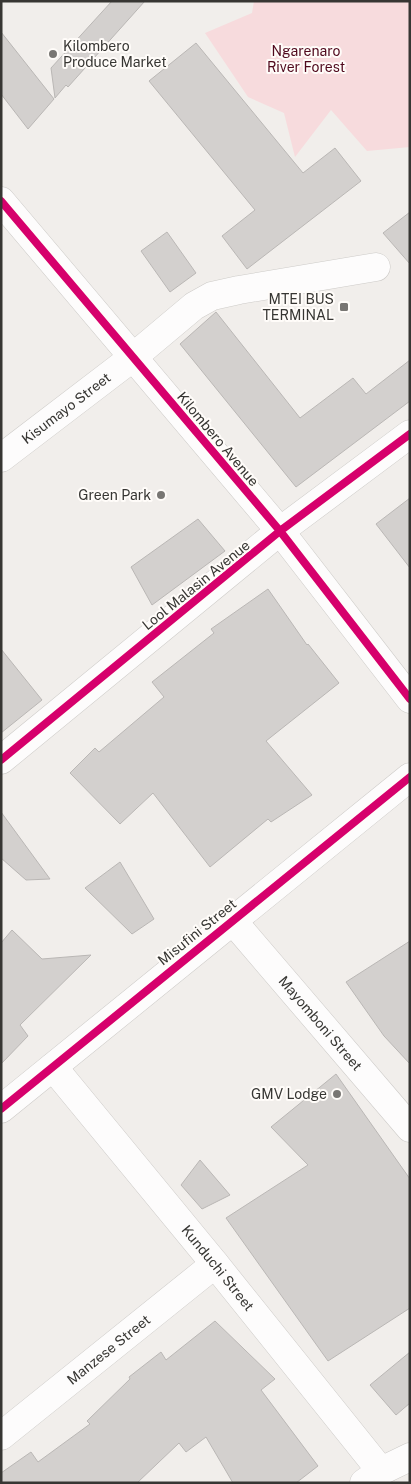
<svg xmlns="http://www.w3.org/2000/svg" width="411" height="1484" font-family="'Public Sans',sans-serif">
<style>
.green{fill:#f7dbdd}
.building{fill:#d3d0ce;stroke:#bab7b5}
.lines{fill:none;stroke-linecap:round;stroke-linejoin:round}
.minor-casing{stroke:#cdcbc8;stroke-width:29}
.minor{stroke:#fdfcfc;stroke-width:28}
.cycleway-casing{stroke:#fffcf9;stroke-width:11}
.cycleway{stroke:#d6006c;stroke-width:8}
.poi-dot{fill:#787673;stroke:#fffcf9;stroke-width:2}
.labels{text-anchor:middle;stroke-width:4;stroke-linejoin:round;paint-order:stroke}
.poi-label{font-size:14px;fill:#373633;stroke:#fffcf9;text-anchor:end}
.park-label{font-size:14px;fill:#50091d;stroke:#fffcf9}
.street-label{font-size:14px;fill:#373633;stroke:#fffcf9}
</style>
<rect width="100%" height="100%" fill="#f1eeeb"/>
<!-- green -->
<path class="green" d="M254,1H410V147L367,151L331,110L295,157L284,113L248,97L205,33L252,13Z"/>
<!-- building -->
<path class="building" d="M112,1H145L68,87L66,85L55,98L51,68Z
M1,32L54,99L28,129L1,94Z
M196,43L303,173L335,148L361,181L247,269L222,236L255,210L149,81Z
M410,212V264L383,233Z
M167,232L196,273L170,292L141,251Z
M216,312L300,418L353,378L366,394L410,360V401L296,487L180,344Z
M410,498V568L376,524Z
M198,519L225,551L152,605L131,567Z
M268,589L307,645L308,644L339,683L266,741L312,795L271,822L268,819L210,867L153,793L120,824L70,773L95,748L99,752L164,697L152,682L214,633L211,629Z
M1,649L42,700L1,733Z
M1,812L50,879L26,880L1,858Z
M120,862L154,919L132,934L85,888Z
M12,930L42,959L91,955L20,1025L28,1036L1,1064V943Z
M410,941V1064L384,1036L346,982Z
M336,1074L410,1179V1308L328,1361L226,1218L308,1165L271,1127Z
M200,1160L230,1195L202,1209L181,1185Z
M215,1321L275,1379L261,1390L318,1466L296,1483H233L206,1437L186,1452L179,1443L137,1483H1V1473L31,1452L38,1462L90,1424L87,1421L130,1379L129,1377L161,1352L166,1360Z
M410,1352V1403L396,1415L370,1385Z"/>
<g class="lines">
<!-- minor casing -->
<g class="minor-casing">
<g id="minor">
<path d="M1,201L280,531L410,699"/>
<path id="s1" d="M1,458L132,358L194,306L212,296L239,290L376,267"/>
<path d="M1,760L280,531L410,434"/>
<path id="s2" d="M232,920L410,1128"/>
<path id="s3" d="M53,1067L215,1264L381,1471"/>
<path d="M1,1109L410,777"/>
<path id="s4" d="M1,1436L215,1264"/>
<path d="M364,1483L381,1471L410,1457"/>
</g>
</g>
<!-- minor -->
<use href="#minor" class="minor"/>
<!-- cycleway casing -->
<g class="cycleway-casing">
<path id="cycleway" d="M1,201L280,531L410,699
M1,760L280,531L410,434
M1,1109L410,777"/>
</g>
<!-- cycleway -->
<use href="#cycleway" class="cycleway"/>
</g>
<!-- markers -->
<g class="poi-dot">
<circle cx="53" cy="54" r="5"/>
<rect x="339" y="302" width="10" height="10" rx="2.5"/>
<circle cx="161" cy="495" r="5"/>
<circle cx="337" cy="1094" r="5"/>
</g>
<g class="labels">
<!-- poi labels -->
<g class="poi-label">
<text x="63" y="51" text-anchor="start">Kilombero<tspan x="63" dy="16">Produce Market</tspan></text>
<text x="334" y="304">MTEI BUS<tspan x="334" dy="16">TERMINAL</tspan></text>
<text x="151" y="500">Green Park</text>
<text x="327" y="1099">GMV Lodge</text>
</g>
<!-- park labels -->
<g class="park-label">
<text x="306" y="56">Ngarenaro<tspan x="306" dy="16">River Forest</tspan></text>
</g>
<!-- street labels -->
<g class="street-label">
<text dy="5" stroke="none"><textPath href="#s1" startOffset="82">Kisumayo Street</textPath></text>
<text transform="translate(218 439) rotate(50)" y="5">Kilombero Avenue</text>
<text transform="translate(196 585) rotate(-39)" y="5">Lool Malasin Avenue</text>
<text transform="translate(197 932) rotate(-39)" y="5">Misufini Street</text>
<text dy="5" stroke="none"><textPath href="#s2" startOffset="136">Mayomboni Street</textPath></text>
<text dy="5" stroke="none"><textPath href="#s3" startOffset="260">Kunduchi Street</textPath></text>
<text dy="5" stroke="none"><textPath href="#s4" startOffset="138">Manzese Street</textPath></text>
</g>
</g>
<!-- border -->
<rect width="411" height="1484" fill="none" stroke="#373633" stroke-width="5"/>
</svg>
